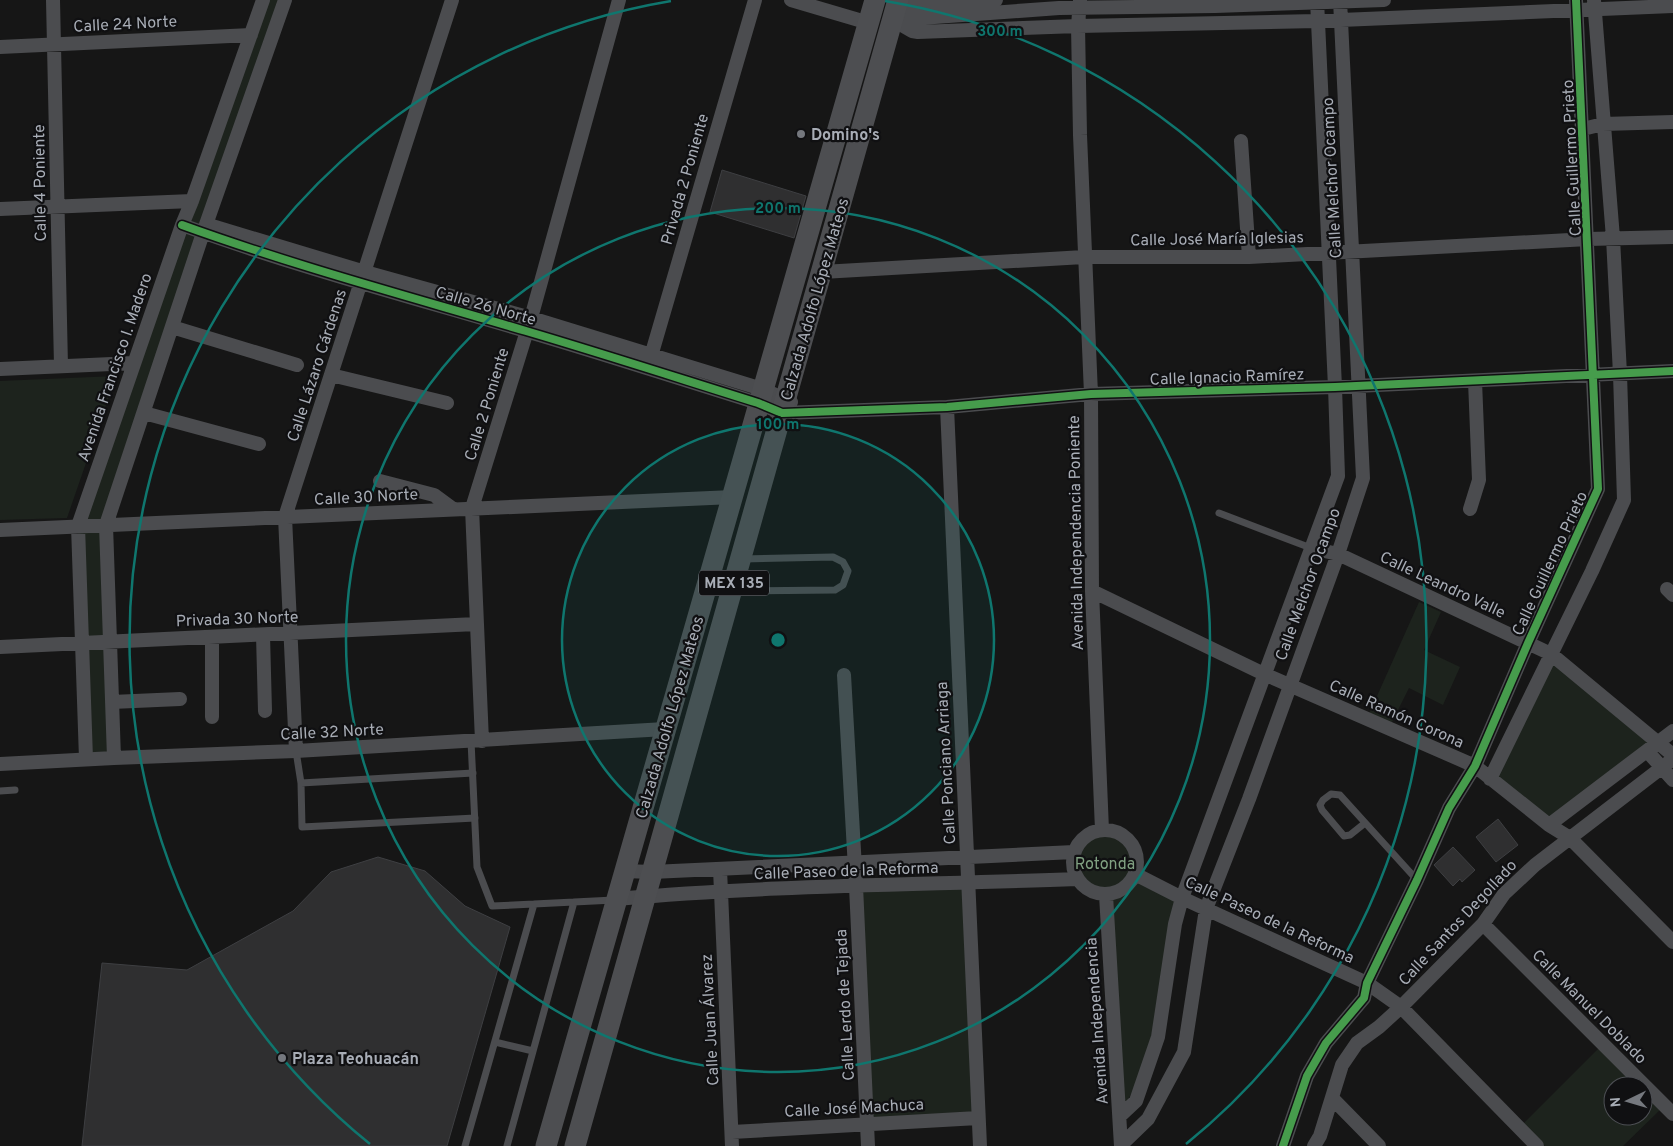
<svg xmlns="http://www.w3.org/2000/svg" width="1673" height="1146" font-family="Overpass,sans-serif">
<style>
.green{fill:#1d231d}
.building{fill:#2f2f30;stroke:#3e3f42}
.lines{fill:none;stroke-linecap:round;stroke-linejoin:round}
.lane{stroke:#4b4c4f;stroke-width:7}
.street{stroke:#4b4c4f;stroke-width:14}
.primary{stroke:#4d4e51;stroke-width:21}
.cycleway-casing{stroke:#101012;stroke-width:11}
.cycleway{stroke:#469c4c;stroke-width:8}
.ring{fill:none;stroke:#0f766e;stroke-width:2.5}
.poi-dot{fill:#75787e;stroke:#101012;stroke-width:2}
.labels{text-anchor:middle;stroke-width:4.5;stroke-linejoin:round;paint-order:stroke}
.shield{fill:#101012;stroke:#7a7e85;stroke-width:1}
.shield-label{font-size:15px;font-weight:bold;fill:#a8adb6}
.street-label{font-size:16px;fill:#a8adb6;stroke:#101012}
.poi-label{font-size:16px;font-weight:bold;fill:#a8adb6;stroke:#101012;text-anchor:start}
.park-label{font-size:16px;fill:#80a082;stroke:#101012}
.centre{fill:#0f766e;stroke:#101012;stroke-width:2.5}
.ring-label{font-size:15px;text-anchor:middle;font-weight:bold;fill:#0f766e;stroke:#101012;stroke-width:4.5;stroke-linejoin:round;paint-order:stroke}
</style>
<rect width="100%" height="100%" fill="#161616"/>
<!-- green -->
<path class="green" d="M265,0H283L106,525L114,758L86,759L78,526Z
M116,376L67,518L0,520V381Z
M1419,602L1441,612L1424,650L1460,667L1443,705L1409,688L1391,724L1369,714Z
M1551,654L1657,743L1549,825L1490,779Z
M1109,833L1125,839C1128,844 1135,853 1135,859C1136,864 1134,870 1132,874C1115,908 1063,886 1076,853C1078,848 1084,842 1087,838Z
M1137,877L1181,899L1143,1075L1122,1109L1107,897L1126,888Z
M967,883L978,1118L867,1124L856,886Z
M1599,1048L1638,1086H1613V1116H1643V1090L1662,1108L1623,1146H1545L1523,1124Z"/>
<!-- building -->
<path class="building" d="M722,170L806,196L794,238L710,212Z
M1498,819L1518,845L1496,862L1476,837Z
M1453,847L1475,870L1462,882L1460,879L1453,886L1434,865Z
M378,857L425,871L465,906L510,927L447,1146H82L102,963L187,970L293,911L331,872Z"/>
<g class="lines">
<!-- lane -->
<path class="lane" d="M1219,513L1311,548
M734,591L835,590L843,585L848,571L843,562L833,557L743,559
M471,741L477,867L492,906L534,904
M296,751L301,783
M473,773L301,783L302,827L475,818
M0,791L15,790
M1365,823L1350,835L1344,836L1322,810L1320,805L1323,800L1331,794L1340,795L1417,880
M495,1042L533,1051
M465,1146L534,904L614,900
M507,1146L574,902"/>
<!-- street -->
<path class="street" d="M53,0L61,366
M791,0L869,23
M1080,0L1078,26L1080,135L1091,394L1092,591L1102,830
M896,6L996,0
M893,20L912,31L918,32L1078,26L1317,21L1673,6
M893,20L1059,8L1215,6L1384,0
M0,47L251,35
M1583,129L1603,124L1673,122
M1241,141L1249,257
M0,209L192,201
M182,225C295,266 411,297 526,331C604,354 681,379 758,403L782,413L947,407L1091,394L1335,387L1673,371
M212,226L365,272L531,318L762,389L791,402
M822,272L1084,257H1249L1588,239L1673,237
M172,327L297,365
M649,363L755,0
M0,369L134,363
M331,375L447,403
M947,407L980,1146
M144,413L259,444
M380,481L434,495L453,509
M1470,509L1479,480L1475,381
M0,530L733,497
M1311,548L1338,554L1551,654L1673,755
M1667,589L1673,595
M1092,591L1264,674L1475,766L1549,825L1570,838L1673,942
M263,635L265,711
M212,637V717
M0,647L476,624
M844,675L856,886L868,1146
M112,702L180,699
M482,741L472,508L531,318L619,0
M296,751L285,517L452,0
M1647,751L1673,780
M114,758L106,525L203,233L285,0
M86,759L78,526L182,225L192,201L263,0
M0,764L114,758L296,751L665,729
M1490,779L1592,571L1624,500L1620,374L1613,238L1594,0
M1549,825L1673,731
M1073 862a32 32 0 1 1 64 0a32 32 0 1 1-64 0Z
M720,869L732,1146
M624,871L652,872L1074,852
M1135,874L1182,898L1367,983L1401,1007L1537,1146
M1106,895L1121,1146
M617,899C769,885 923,885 1077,879
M1483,924L1673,1114
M1332,1098L1379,1146
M1120,1116L1136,1101L1158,1037L1175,924L1182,898L1338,476L1335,387L1317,0
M732,1132L978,1118
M1121,1145L1148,1119L1184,1052L1206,909L1249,799L1338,554L1363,478L1340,0
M1283,1146L1307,1076L1326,1043L1364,998L1367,983L1417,880L1449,808L1475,766L1528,643L1598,489L1576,0
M1314,1146L1320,1136L1342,1065L1357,1043L1379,1027L1401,1007L1483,924L1504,894L1535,865L1673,759"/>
<!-- primary -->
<path class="primary" d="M546,1146L875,0
M575,1146L898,0"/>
<!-- cycleway casing -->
<g class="cycleway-casing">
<path id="cycleway" d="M182,225C295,266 411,297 526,331C604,354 681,379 758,403L782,413L947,407L1091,394L1335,387L1673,371
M1283,1146L1307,1076L1326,1043L1364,998L1367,983L1417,880L1449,808L1475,766L1528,643L1598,489L1576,0"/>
</g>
<!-- cycleway -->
<use href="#cycleway" class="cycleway"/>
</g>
<!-- distance rings -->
<circle cx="778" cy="640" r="216" fill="#0f766e" fill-opacity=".12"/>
<g class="ring">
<circle cx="778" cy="640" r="216"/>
<circle cx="778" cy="640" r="432"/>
<path d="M370 1144A648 648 0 0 1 671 1M885 1A648 648 0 0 1 1186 1144"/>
</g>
<!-- markers -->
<g class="poi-dot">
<circle cx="801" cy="134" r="5"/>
<circle cx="282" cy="1058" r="5"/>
</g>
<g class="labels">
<!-- shield labels -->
<rect class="shield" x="699" y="570.5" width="70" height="25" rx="4"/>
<g class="shield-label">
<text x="734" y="588">MEX 135</text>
</g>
<!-- street labels -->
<g class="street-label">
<text transform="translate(125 23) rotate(-3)" y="6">Calle 24 Norte</text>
<text transform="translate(1571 158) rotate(-93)" y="6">Calle Guillermo Prieto</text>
<text transform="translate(1331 178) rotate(-93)" y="6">Calle Melchor Ocampo</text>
<text transform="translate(684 179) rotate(-74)" y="6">Privada 2 Poniente</text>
<text transform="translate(39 183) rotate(-91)" y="6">Calle 4 Poniente</text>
<text transform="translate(1217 238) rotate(-1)" y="6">Calle José María Iglesias</text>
<text transform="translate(814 299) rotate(-74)" y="6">Calzada Adolfo López Mateos</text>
<text transform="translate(486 305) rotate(16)" y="6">Calle 26 Norte</text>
<text transform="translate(316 365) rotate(-72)" y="6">Calle Lázaro Cárdenas</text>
<text transform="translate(114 367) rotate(-71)" y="6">Avenida Francisco I. Madero</text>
<text transform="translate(1227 376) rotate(-2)" y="6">Calle Ignacio Ramírez</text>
<text transform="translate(486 404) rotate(-73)" y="6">Calle 2 Poniente</text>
<text transform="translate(366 496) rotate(-3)" y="6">Calle 30 Norte</text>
<text transform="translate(1075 533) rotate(-91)" y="6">Avenida Independencia Poniente</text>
<text transform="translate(1549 563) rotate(-65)" y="6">Calle Guillermo Prieto</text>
<text transform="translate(1307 584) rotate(-70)" y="6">Calle Melchor Ocampo</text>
<text transform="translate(1443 584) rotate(25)" y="6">Calle Leandro Valle</text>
<text transform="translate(237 618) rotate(-2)" y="6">Privada 30 Norte</text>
<text transform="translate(1397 713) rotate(24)" y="6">Calle Ramón Corona</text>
<text transform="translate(669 717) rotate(-74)" y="6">Calzada Adolfo López Mateos</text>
<text transform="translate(332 731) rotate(-3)" y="6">Calle 32 Norte</text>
<text transform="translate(945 763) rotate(-93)" y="6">Calle Ponciano Arriaga</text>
<text transform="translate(846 870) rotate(-2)" y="6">Calle Paseo de la Reforma</text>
<text transform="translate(1270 919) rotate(25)" y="6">Calle Paseo de la Reforma</text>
<text transform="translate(1457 922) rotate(-47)" y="6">Calle Santos Degollado</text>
<text transform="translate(844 1005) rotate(-93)" y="6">Calle Lerdo de Tejada</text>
<text transform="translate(1590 1006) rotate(45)" y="6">Calle Manuel Doblado</text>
<text transform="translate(709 1020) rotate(-93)" y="6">Calle Juan Álvarez</text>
<text transform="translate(1096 1021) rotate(-94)" y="6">Avenida Independencia</text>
<text transform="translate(854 1107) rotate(-3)" y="6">Calle José Machuca</text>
</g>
<!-- poi labels -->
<g class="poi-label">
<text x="811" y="140">Domino's</text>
<text x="292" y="1064">Plaza Teohuacán</text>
</g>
<!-- park labels -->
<g class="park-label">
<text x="1105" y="869">Rotonda</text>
</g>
</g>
<circle cx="778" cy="640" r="8" class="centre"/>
<g class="ring-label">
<text x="1000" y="36">300 m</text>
<text x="778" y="213">200 m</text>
<text x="778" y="429">100 m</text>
</g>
<!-- north arrow -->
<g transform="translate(1628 1101) rotate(265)"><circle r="24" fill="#101012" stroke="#4d4f54"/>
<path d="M0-4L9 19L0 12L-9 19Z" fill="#75787e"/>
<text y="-8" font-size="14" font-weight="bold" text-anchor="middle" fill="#a8adb6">N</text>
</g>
</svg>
